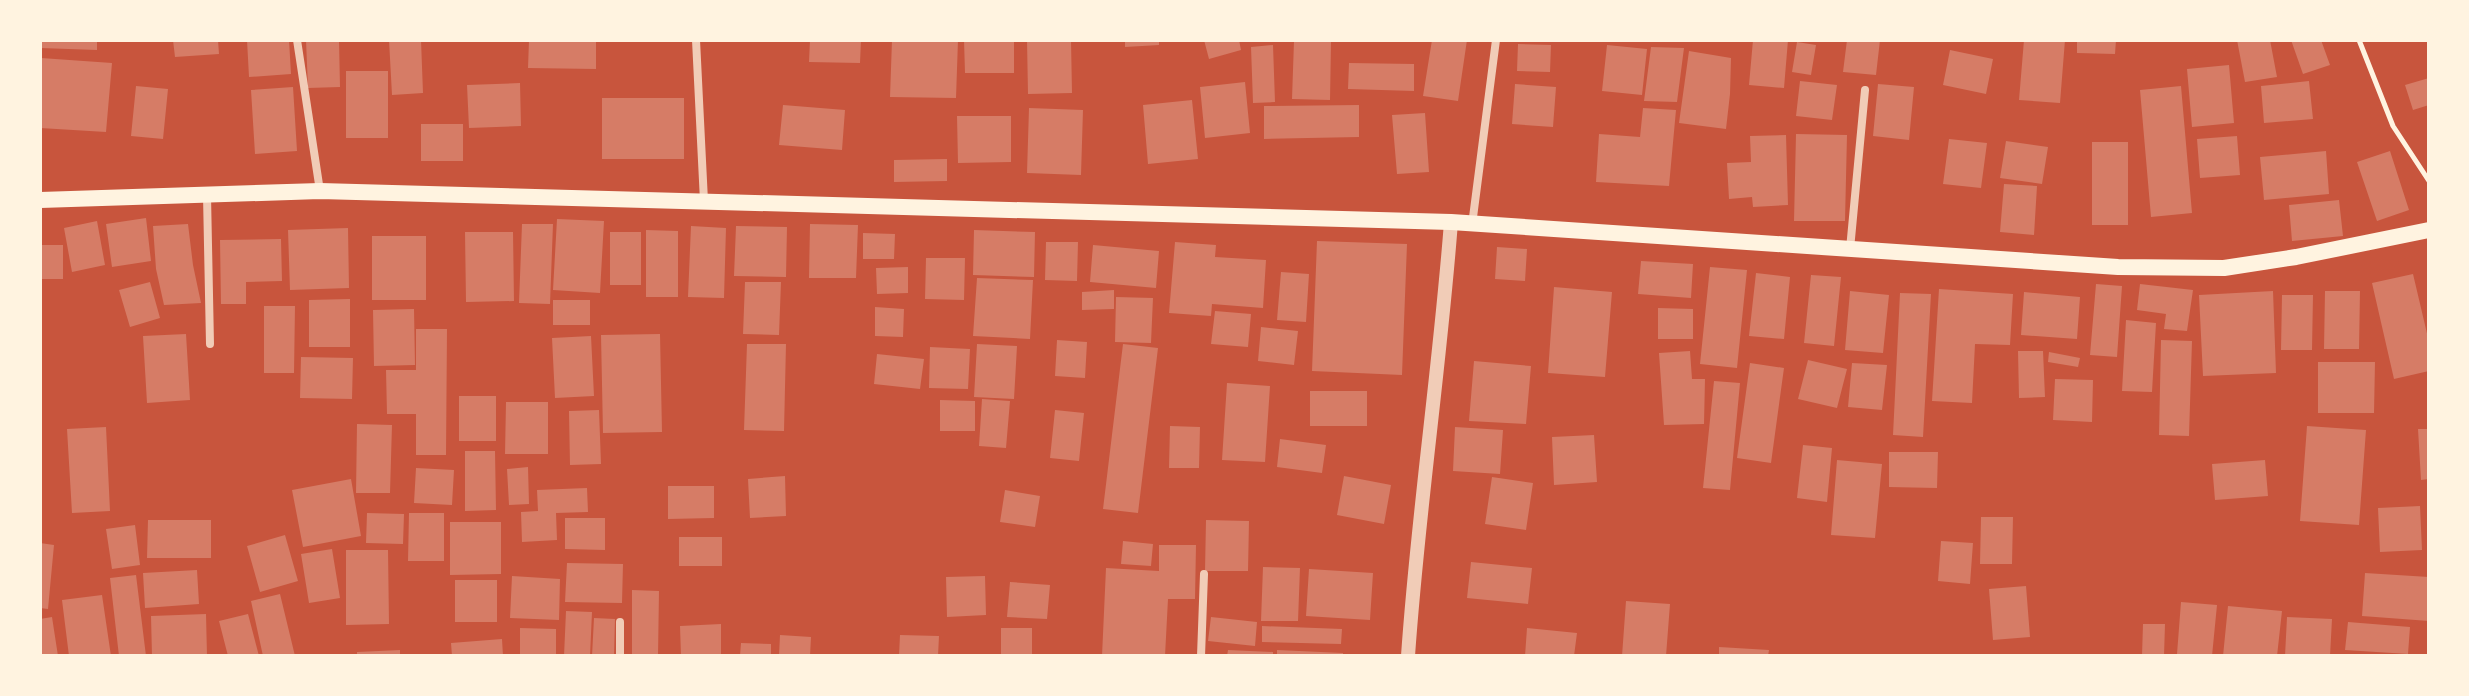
<svg xmlns="http://www.w3.org/2000/svg" width="2469" height="696" font-family="'DM Sans',sans-serif">
<style>
.building{fill:#d67c66}
.lines{fill:none;stroke-linecap:round;stroke-linejoin:round}
.path{stroke:#fff3e0;stroke-width:5}
.minor{stroke:#f1ccb7;stroke-width:8}
.tertiary{stroke:#f1ccb7;stroke-width:14}
.secondary{stroke:#fff3e0;stroke-width:16}
</style>
<rect width="100%" height="100%" fill="#c8553d"/>
<!-- building -->
<path class="building" d="M40,40H97V50L40,48Z
M173,40H218L219,54L175,57Z
M247,40H289L291,74L249,77Z
M306,40H339L340,87L308,88Z
M389,40H421L423,93L392,95Z
M529,40H596V69L528,68Z
M810,40H861L860,63L809,62Z
M892,40H958L956,98L890,97Z
M964,40H1014V73H965Z
M1027,40H1071L1072,93L1028,94Z
M1125,40H1159V45L1125,47Z
M1204,40H1239L1241,50L1209,59Z
M1432,40H1467L1458,101L1423,96Z
M1753,40H1788L1784,88L1749,85Z
M1847,40H1880L1876,75L1843,72Z
M2024,40H2065L2060,103L2019,100Z
M2077,40H2116L2115,54L2077,53Z
M2237,40H2270L2277,77L2245,82Z
M2291,40H2321L2330,65L2303,74Z
M1294,41L1331,42L1330,100L1292,99Z
M1797,42L1816,45L1811,75L1792,72Z
M1518,44L1551,45L1550,72L1517,71Z
M1273,45L1275,102L1253,103L1251,47Z
M1607,45L1647,49L1642,95L1602,91Z
M1651,47L1684,48L1677,102L1644,101Z
M1950,50L1993,59L1986,94L1943,85Z
M1689,51L1731,58L1730,94L1726,129L1679,123Z
M41,58L112,63L106,132L40,128Z
M1349,63L1414,64V91L1348,89Z
M2229,65L2234,123L2192,127L2187,69Z
M346,71H388V138H346Z
M2429,78V105L2413,110L2405,85Z
M1800,81L1837,85L1832,120L1796,116Z
M2309,81L2313,119L2264,123L2261,86Z
M1245,82L1250,133L1205,138L1200,87Z
M520,83L521,126L469,128L467,85Z
M1515,84L1556,87L1553,127L1512,124Z
M1878,84L1914,87L1909,140L1873,136Z
M136,86L168,89L163,139L131,136Z
M2181,86L2192,213L2151,217L2140,90Z
M293,87L297,151L255,154L251,90Z
M602,98H684V159H602Z
M1192,100L1198,159L1148,164L1143,105Z
M783,105L845,110L842,150L779,145Z
M1359,105V137L1264,139V106Z
M1029,108L1083,110L1081,175L1027,173Z
M1643,108L1676,110L1669,186L1596,182L1599,134L1640,137Z
M1425,113L1429,172L1397,174L1392,115Z
M957,116H1011V162L958,163Z
M421,124H463V161H421Z
M1796,134L1847,135L1845,221H1794Z
M1786,135L1788,205L1753,207L1752,197L1729,199L1727,163L1751,162L1750,136Z
M2237,136L2240,175L2200,178L2197,139Z
M1949,139L1987,143L1981,188L1943,184Z
M2006,141L2048,147L2042,184L2000,178Z
M2092,142H2128V225H2092Z
M2326,151L2329,194L2264,200L2260,157Z
M2390,151L2409,210L2377,221L2357,162Z
M947,159V181L894,182V160Z
M2004,184L2037,186L2034,235L2000,232Z
M2339,200L2343,236L2292,241L2289,205Z
M146,218L151,261L112,267L106,224Z
M557,219L604,221L600,293L553,290Z
M97,221L105,265L72,272L64,228Z
M188,224L193,265L201,303L164,305L156,269L153,226Z
M522,224H553L550,304L519,303Z
M810,224L858,225L856,278H809Z
M691,226L726,228L724,298L688,297Z
M736,226L787,227L786,277L734,276Z
M348,228L349,288L290,290L288,230Z
M646,230L678,231V297H646Z
M974,230L1035,232L1034,277L973,275Z
M465,232H513L514,301L466,302Z
M610,232H641V285H610Z
M863,233L895,234L894,259H863Z
M372,236H426V300H372Z
M281,239L282,281L246,282V304H221L220,240Z
M1317,241L1407,244L1402,375L1312,371Z
M1046,242H1078L1077,281L1045,280Z
M1175,242L1216,245L1215,257L1266,260L1263,308L1212,304L1211,316L1169,313Z
M40,245H63V279H40Z
M1093,245L1159,251L1156,288L1090,282Z
M1497,247L1527,249L1525,281L1495,279Z
M926,258H965L964,300L925,299Z
M1641,261L1693,264L1691,298L1638,294Z
M908,267V293L877,294L876,268Z
M1710,267L1747,270L1737,368L1700,364Z
M1281,272L1309,274L1306,322L1277,320Z
M1756,273L1790,277L1784,339L1749,336Z
M2413,274L2429,342V371L2394,379L2372,283Z
M1811,275L1841,277L1834,346L1804,343Z
M977,278L1033,280L1030,339L973,336Z
M150,282L160,318L130,327L119,290Z
M745,282H781L779,335L743,334Z
M2096,284L2122,286L2117,357L2090,355Z
M2140,284L2193,290L2187,331L2164,329L2166,314L2137,310Z
M1554,287L1612,292L1605,377L1548,373Z
M1939,289L2013,294L2010,345L1975,344L1972,403L1932,401Z
M1114,290V309L1082,310V292Z
M1850,291L1889,295L1883,353L1845,350Z
M2273,291L2276,373L2203,376L2199,295Z
M2325,291H2360L2359,349H2324Z
M2024,292L2080,297L2077,339L2021,335Z
M1900,293L1931,294L1923,437L1893,435Z
M2282,295H2313L2312,350H2281Z
M1116,297L1153,298L1151,343L1115,342Z
M350,299V347H309V300Z
M553,300H590V325H553Z
M264,306H295L294,373H264Z
M875,307L904,309L903,337L875,336Z
M1658,308L1693,309V339H1658Z
M414,309L415,365L374,366L373,310Z
M1215,311L1251,314L1248,347L1211,344Z
M2126,320L2156,323L2152,392L2122,391Z
M1261,327L1298,331L1294,365L1258,361Z
M416,329H447L446,455H416V414H387L386,370H416Z
M186,334L190,400L147,403L143,336Z
M660,334L662,432L603,433L601,335Z
M591,336L594,396L555,398L552,338Z
M1057,340L1087,342L1085,378L1055,376Z
M2161,340L2192,341L2189,436L2159,435Z
M747,344H786L784,431L744,430Z
M977,344L1017,346L1014,399L974,397Z
M1123,344L1158,348L1138,513L1103,509Z
M930,347L970,349L968,389L929,388Z
M1690,351L1692,379H1705L1704,424L1664,425L1659,353Z
M2018,351H2043L2045,397L2019,398Z
M2049,352L2080,358L2078,367L2048,362Z
M877,354L924,359L920,389L874,384Z
M301,357L353,358L352,399L300,398Z
M1808,360L1847,369L1837,408L1798,399Z
M1474,361L1531,366L1526,424L1469,421Z
M2318,362H2375L2374,413H2318Z
M1750,363L1784,368L1771,463L1737,458Z
M1852,363L1887,365L1882,410L1848,407Z
M2055,379L2093,380L2092,422L2053,420Z
M1714,381L1740,383L1730,490L1703,488Z
M1227,383L1270,386L1265,462L1222,460Z
M1310,391H1367V426H1310Z
M459,396H496V441H459Z
M982,399L1010,401L1006,448L979,446Z
M940,400L975,401V431H940Z
M506,402H548V454H505Z
M599,410L601,464L570,465L569,411Z
M1055,410L1084,413L1079,461L1050,458Z
M357,424L392,425L390,493H356Z
M1170,426L1200,427L1199,468H1169Z
M2307,426L2366,430L2359,525L2300,521Z
M106,427L110,511L72,513L67,429Z
M1455,427L1503,430L1500,474L1453,471Z
M2418,429H2429V479L2421,480Z
M1594,435L1597,482L1554,485L1552,437Z
M1280,439L1326,445L1322,473L1277,467Z
M1803,445L1832,448L1827,502L1797,498Z
M465,451H495L496,510L465,511Z
M1889,452H1938L1937,488L1889,487Z
M1837,460L1882,464L1875,538L1831,535Z
M2265,460L2268,496L2215,500L2212,464Z
M528,467L529,504L509,505L507,469Z
M416,468L454,470L452,505L414,503Z
M785,476L786,516L750,518L748,479Z
M1344,476L1391,485L1384,524L1337,515Z
M1492,477L1533,483L1526,530L1485,524Z
M351,479L361,536L303,547L292,490Z
M668,486H714V518L668,519Z
M587,488L588,512L556,513L557,540L522,542L521,512L538,511L537,490Z
M1005,490L1040,496L1035,527L1000,522Z
M2420,506L2422,550L2380,552L2378,508Z
M367,513L404,514L403,544L366,543Z
M409,513H444V561H408Z
M1981,517H2013L2012,564H1980Z
M565,518H605V550L565,549Z
M148,520H211V558H147Z
M1206,520L1249,521L1248,571H1205Z
M450,522H501V574L450,575Z
M135,525L140,565L112,569L106,529Z
M285,535L298,581L260,592L247,546Z
M679,537H722V566H679Z
M1123,541L1153,544L1151,566L1121,564Z
M1941,541L1973,543L1970,584L1938,581Z
M40,543L54,545L48,609L40,608Z
M1159,545H1196L1195,599H1168L1165,656H1102L1106,568L1159,571Z
M332,549L340,598L309,603L301,554Z
M346,550H388L389,624L346,625Z
M1471,562L1532,568L1528,604L1467,598Z
M567,563L623,564L622,603L565,602Z
M1263,567L1300,568L1298,621H1261Z
M1309,569L1373,573L1370,620L1306,616Z
M197,570L199,604L145,608L143,573Z
M2365,573L2429,577V621L2362,616Z
M136,575L146,656H119L110,578Z
M512,576L560,579L559,620L510,618Z
M985,576L986,615L947,617L946,577Z
M455,580H497V622H455Z
M1010,582L1050,585L1047,619L1007,617Z
M2026,586L2030,637L1993,640L1989,589Z
M632,590L659,591L658,656H632Z
M280,594L295,656H263L251,601Z
M102,595L111,656H69L62,600Z
M1626,601L1670,604L1666,656H1622Z
M2181,602L2217,605L2212,656L2177,654Z
M2228,606L2282,611L2277,656H2223Z
M566,611L592,612L590,656H564Z
M206,614L207,656H152L151,616Z
M248,614L259,656H228L219,621Z
M52,617L58,656H40V619Z
M1211,617L1257,622L1255,646L1208,641Z
M2287,617L2332,619L2330,656H2285Z
M594,618L615,619L614,656H592Z
M2348,622L2410,627L2408,654L2345,650Z
M721,624V656H681L680,626Z
M2143,624H2165L2164,656H2142Z
M1262,626L1342,629L1341,644L1262,642Z
M520,628L556,629V656H520Z
M1001,628H1032V656H1001Z
M1527,628L1577,633L1574,656H1525Z
M780,635L811,637L810,656H779Z
M900,635L939,636L938,656H899Z
M502,639L503,656H452L451,643Z
M741,643L771,644V656H740Z
M1719,647L1769,650L1768,656H1719Z
M400,650V656H357V652Z
M1228,650L1273,652V656H1227Z
M1277,650L1343,653V656H1277Z"/>
<g class="lines">
<!-- path -->
<path class="path" d="M2359,40L2393,126L2429,181"/>
<!-- minor -->
<path class="minor" d="M297,40L320,191
M696,40L704,201
M207,195L210,344
M1472,225L1496,40
M1850,249L1865,90
M620,656V622
M1201,656L1204,574"/>
<!-- tertiary -->
<path class="tertiary" d="M1408,656C1418,511 1440,367 1451,222"/>
<!-- secondary -->
<path class="secondary" d="M40,200L320,191L1451,222L2118,267L2224,268L2296,257L2429,230"/>
</g>
<!-- border -->
<rect width="2469" height="696" fill="none" stroke="#fff3e0" stroke-width="84"/>
</svg>
